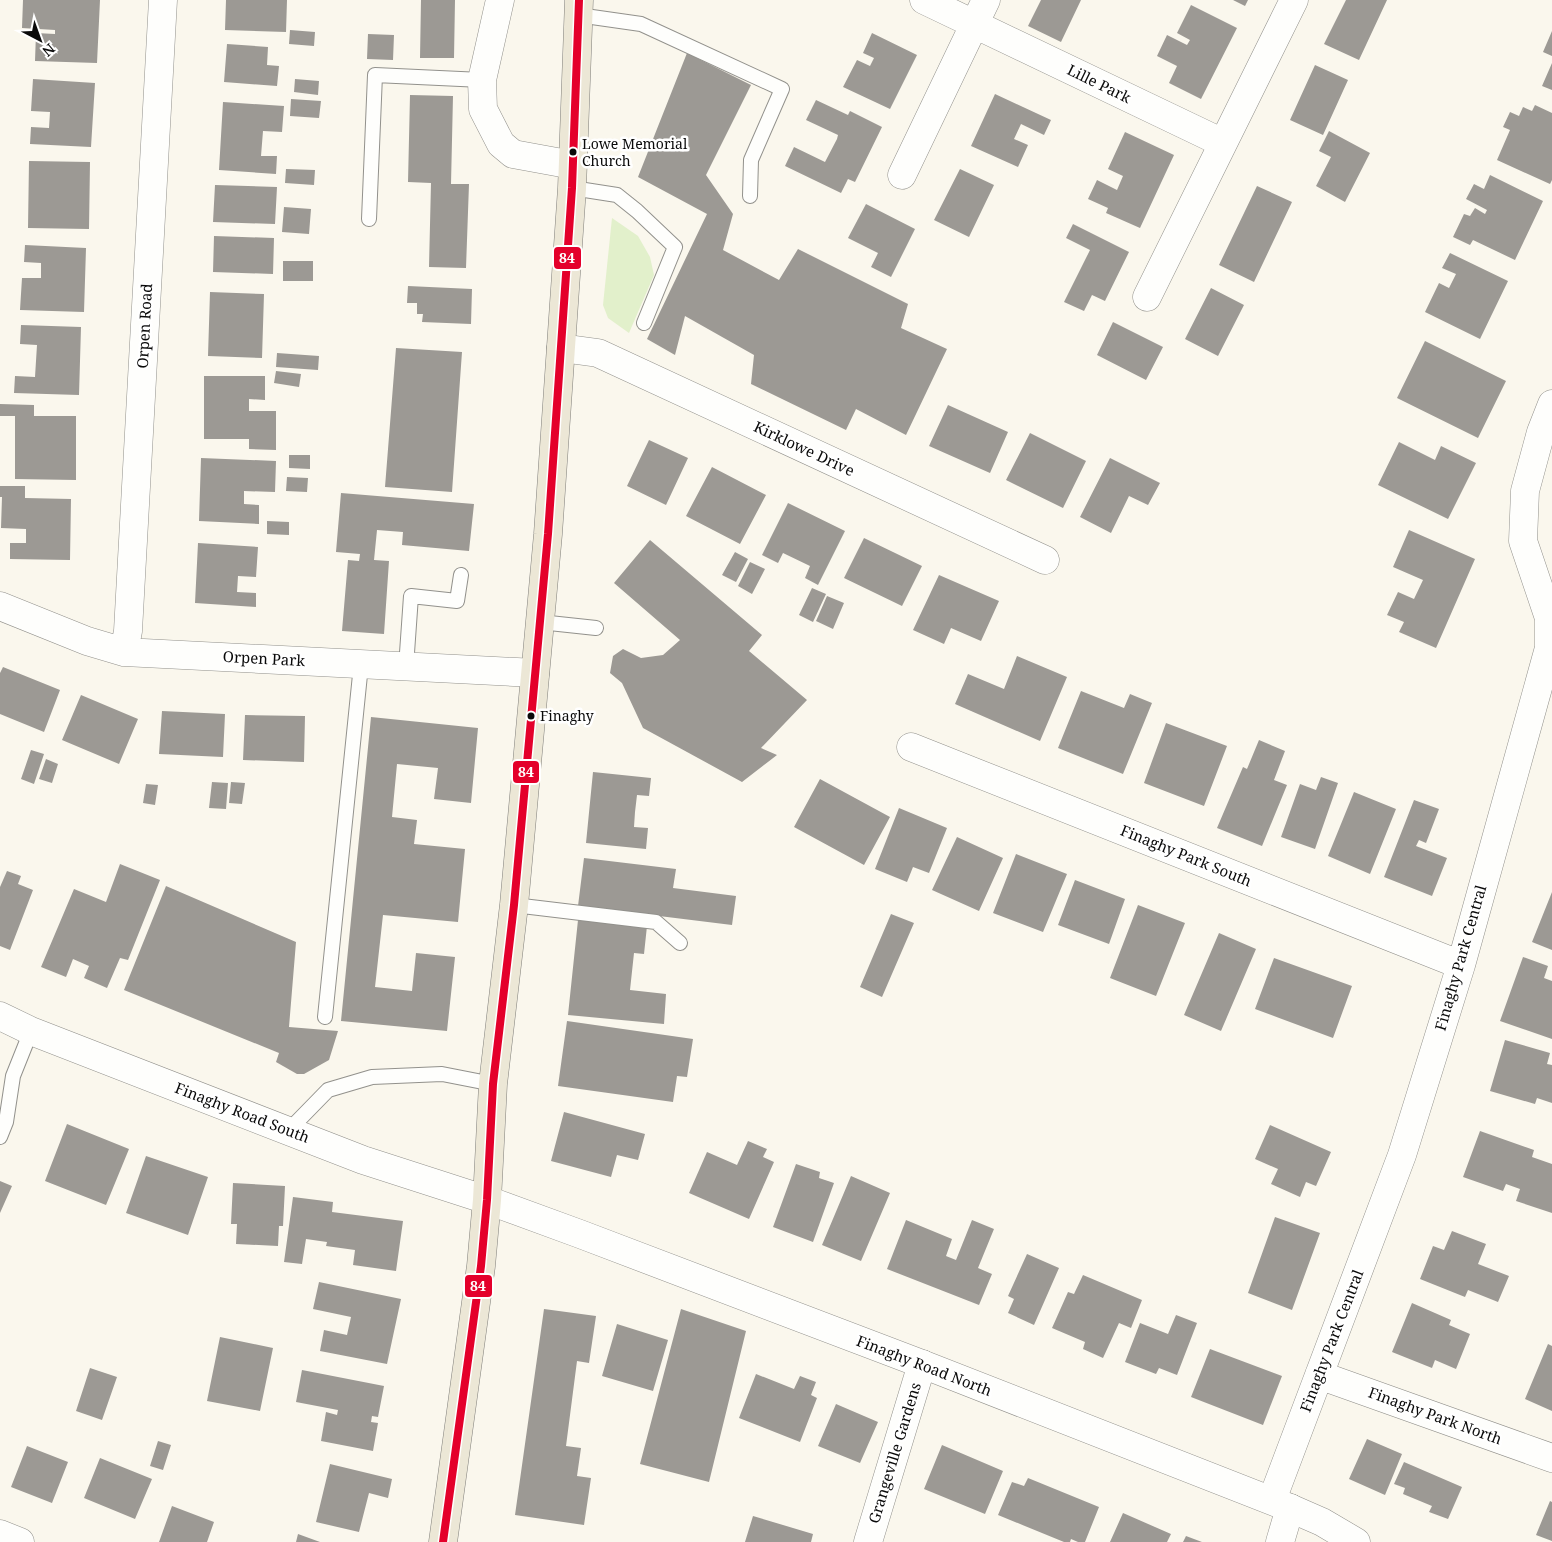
<svg xmlns="http://www.w3.org/2000/svg" width="1552" height="1542" font-family="'Noto Serif',serif">
<style>
.green{fill:#e2f0cb}
.building{fill:#9c9994}
.lines{fill:none;stroke-linecap:round;stroke-linejoin:round}
.service-casing{stroke:#92918c;stroke-width:16}
.minor-casing{stroke:#92918c;stroke-width:29}
.tertiary-casing{stroke:#92918c;stroke-width:29}
.primary-casing{stroke:#7f7e7a;stroke-width:29}
.service{stroke:#fefefc;stroke-width:14}
.minor{stroke:#fefefc;stroke-width:28}
.tertiary{stroke:#fefefc;stroke-width:28}
.primary{stroke:#ece7d6;stroke-width:28}
.bus-1-casing{stroke:#fff;stroke-width:11}
.bus-1{stroke:#e4002b;stroke-width:8}
.bus-dot{fill:#0a0a0a;stroke:#fff;stroke-width:2}
.labels{text-anchor:middle;stroke-width:5;stroke-linejoin:round;paint-order:stroke}
.bus-label{font-size:14px;fill:#0a0a0a;stroke:#fff;text-anchor:start}
.street-label{font-size:15px;fill:#0a0a0a;stroke:#fff}
.line-badge{stroke:#fff;stroke-width:2}
.badge-label{font-size:14px;text-anchor:middle;font-weight:bold;fill:#fff}
</style>
<rect width="100%" height="100%" fill="#faf7ed"/>
<!-- green -->
<path class="green" d="M612,218L638,236L650,257L654,275L629,333L608,318L603,305Z"/>
<!-- building -->
<path class="building" d="M23,0H100L97,63L35,61L36,33L55,34V30L22,28Z
M226,0H287L286,32L225,30Z
M421,0H455L454,58H420Z
M1041,0H1081L1061,42L1028,26Z
M1233,0H1248L1245,6Z
M1346,0H1387L1359,60L1324,44Z
M1191,5L1237,28L1201,99L1169,83L1177,66L1157,56L1167,35L1187,45L1190,40L1177,33Z
M290,30L315,32L314,46L289,44Z
M1552,31V56L1543,52Z
M872,33L917,55L890,109L843,87L857,60L870,66L874,58L863,53Z
M368,34L394,35L393,60L367,59Z
M227,44L268,47L267,65L279,66L277,86L224,82Z
M687,53L751,85L706,175L733,214L723,250L779,280L798,249L908,304L901,328L947,349L906,435L856,409L846,430L751,384L754,355L685,316L675,355L647,339L707,214L638,177Z
M1552,63V90L1542,86Z
M1315,65L1348,80L1323,135L1290,120Z
M33,79L95,83L91,147L30,144L31,127L49,128L50,112L31,111Z
M295,79L319,81L318,95L294,92Z
M995,94L1051,120L1044,135L1021,124L1014,139L1028,145L1018,167L971,146Z
M410,95L453,96L451,184H469L466,268L429,267L431,183L408,182Z
M291,99L321,101L319,118L290,116Z
M816,100L848,115L850,111L882,127L855,182L848,179L841,193L785,166L794,147L825,162L837,139L838,135L806,120Z
M223,102L284,106L282,132L263,131L261,156H277L276,174L219,170Z
M1535,105L1552,113V180L1550,184L1497,160L1510,130L1503,127L1510,112L1519,116L1523,107L1532,111Z
M1329,131L1370,153L1345,202L1316,186L1331,157L1319,151Z
M1125,132L1174,155L1140,228L1106,213L1108,208L1088,199L1097,180L1117,190L1123,176L1108,169Z
M29,161L90,162L89,229L28,228Z
M286,169L315,170L314,185L285,183Z
M960,169L994,185L969,237L934,220Z
M1490,175L1543,201L1515,260L1473,240L1470,245L1453,237L1464,214L1470,216L1475,208L1485,214L1487,210L1466,199L1474,184L1484,189Z
M215,185L277,187L275,224L213,222Z
M1257,186L1292,202L1254,282L1219,265Z
M866,204L915,229L891,277L871,267L878,253L848,238Z
M284,207L311,209L309,234L282,232Z
M1073,224L1129,252L1105,301L1092,295L1084,311L1064,302L1090,250L1066,238Z
M214,236L274,238L273,274L213,272Z
M25,245L86,248L84,312L20,310L22,278H41V263L24,262Z
M1450,253L1508,281L1480,339L1425,312L1439,283L1449,288L1456,274L1442,268Z
M283,261H313V281H283Z
M408,286L472,289L471,324L422,322L423,314H417V303H407Z
M1211,288L1244,305L1218,356L1185,339Z
M210,292L264,294L262,358L208,356Z
M1113,322L1163,347L1146,380L1097,355Z
M21,325L81,327L79,395L14,393L15,376L35,377L37,345L20,344Z
M1425,341L1506,381L1478,438L1397,398Z
M396,348L462,352L452,492L385,487Z
M277,353L319,356L318,370L276,367Z
M276,371L301,374L299,387L274,383Z
M204,376H265V400L249,399V411H276V450L249,449V439H204Z
M0,404L34,405V416H76V480L15,479V416H0Z
M948,405L1008,432L990,473L929,446Z
M1030,433L1086,461L1063,508L1006,480Z
M649,440L688,458L666,505L627,486Z
M1399,442L1435,460L1441,446L1476,463L1448,519L1378,485Z
M289,455H310V469L289,468Z
M201,458L276,461L275,492L244,491V504L259,505V524L199,521Z
M1110,458L1160,483L1148,505L1129,496L1111,533L1080,517Z
M712,467L766,495L740,544L686,516Z
M287,477L308,478L307,492L286,491Z
M0,486H25V498L71,499L70,560L10,559V543H26V529L1,528L2,497H0Z
M341,493L474,504L469,551L402,545L403,532L377,530L374,560L389,561L384,634L342,631L348,560L359,561L360,554L336,552Z
M788,503L845,531L818,585L805,578L810,566L783,553L778,563L762,555Z
M267,521L289,522V535L267,534Z
M1409,530L1475,559L1436,648L1399,632L1404,622L1387,615L1398,592L1414,599L1423,580L1393,567Z
M864,538L922,566L902,606L844,578Z
M650,540L762,635L749,651L807,700L761,748L777,755L742,782L643,728L622,683L610,673L613,656L623,649L641,658L663,655L680,640L614,583Z
M198,543L258,547L256,577L238,576L237,592L256,593V607L195,603Z
M735,552L748,559L736,582L722,575Z
M750,562L765,569L752,594L738,586Z
M939,575L999,601L981,641L951,628L944,644L913,630Z
M812,588L826,594L813,622L799,615Z
M827,596L844,603L833,629L816,621Z
M1017,656L1067,677L1040,741L955,704L968,674L1004,689Z
M3,667L60,690L44,732L0,714V673Z
M1081,691L1124,708L1130,694L1152,703L1123,774L1058,748Z
M81,695L138,719L119,764L62,740Z
M162,711L225,714L223,757L159,754Z
M245,715L305,716L304,762L243,760Z
M371,717L478,728L471,803L434,799L438,768L397,764L392,817L417,820L414,844L465,849L458,922L383,915L375,987L412,991L416,953L455,957L447,1031L341,1021Z
M1166,723L1227,746L1204,806L1144,783Z
M1259,740L1285,751L1274,780L1287,785L1262,846L1217,828L1243,767L1247,769Z
M31,750L44,754L34,784L21,779Z
M46,759L58,764L52,783L39,779Z
M593,772L651,778L649,796L637,795L635,812L634,827L648,828L646,849L586,843Z
M1321,777L1338,783L1315,849L1281,837L1300,784L1316,790Z
M820,779L890,817L864,865L794,827Z
M212,782L228,783L226,809L209,808Z
M231,782L245,783L242,804L229,803Z
M146,784L158,785L155,805L143,803Z
M1354,792L1396,809L1370,874L1328,856Z
M1414,800L1439,809L1426,843L1419,840L1416,846L1447,858L1432,896L1384,877Z
M899,808L947,828L929,873L913,867L907,882L875,869Z
M957,837L1003,858L979,911L932,890Z
M1016,854L1067,874L1043,932L993,913Z
M584,858L676,869L673,888L736,896L732,925L578,906Z
M120,864L160,880L128,960L120,958L107,988L84,978L89,966L73,959L66,977L41,967L74,889L106,902Z
M7,871L21,876L18,884L33,890L10,950L0,946V887Z
M1075,880L1125,899L1109,944L1058,925Z
M166,886L296,942L289,1027L338,1031L329,1060L304,1074H297L276,1062L279,1053L124,990Z
M1552,892V950L1532,942Z
M1138,905L1185,923L1156,996L1110,978Z
M891,914L914,923L882,997L860,987Z
M578,920L647,926L644,954L634,953L630,990L666,994L664,1024L568,1015Z
M1219,933L1256,949L1221,1031L1184,1015Z
M1523,957L1548,966L1544,978L1552,981V1039L1500,1021Z
M1274,958L1352,986L1333,1038L1255,1009Z
M567,1021L693,1039L687,1077L677,1076L673,1102L558,1086Z
M1505,1040L1550,1053L1547,1064L1552,1065V1103L1537,1098L1535,1104L1490,1091Z
M564,1112L645,1134L638,1160L617,1155L611,1177L551,1161Z
M67,1124L129,1149L106,1205L45,1181Z
M1270,1125L1331,1152L1316,1186L1306,1182L1300,1197L1271,1184L1278,1169L1255,1159Z
M1480,1131L1534,1150L1532,1157L1552,1164V1213L1516,1201L1520,1189L1506,1184L1503,1191L1463,1177Z
M748,1141L767,1149L763,1157L774,1162L749,1219L689,1193L707,1152L737,1165Z
M146,1156L208,1177L188,1235L126,1213Z
M796,1164L820,1172L819,1178L834,1183L813,1242L773,1227Z
M851,1176L890,1193L861,1261L822,1245Z
M0,1181L12,1186L0,1213Z
M233,1183L285,1186L283,1226H279L278,1246L236,1244L237,1224H231Z
M293,1197L333,1202L332,1212L403,1221L396,1271L353,1265L355,1250L326,1246L327,1242L306,1239L302,1264L284,1262Z
M1275,1217L1320,1233L1292,1310L1248,1293Z
M906,1220L952,1239L946,1256L956,1260L972,1220L994,1229L978,1268L992,1274L979,1305L887,1269Z
M1452,1231L1486,1244L1478,1264L1509,1276L1498,1302L1468,1290L1465,1297L1420,1279L1433,1246L1444,1250Z
M1027,1254L1059,1268L1034,1325L1008,1313L1014,1299L1008,1296Z
M1083,1275L1142,1300L1131,1328L1119,1323L1103,1358L1083,1349L1085,1342L1052,1328L1068,1292L1074,1294Z
M319,1282L401,1299L387,1364L320,1351L324,1330L347,1335L351,1317L313,1309Z
M1412,1303L1451,1320L1449,1325L1470,1334L1456,1369L1435,1360L1432,1368L1392,1352Z
M544,1309L596,1316L589,1363L577,1361L566,1446L581,1448L577,1476L591,1478L584,1525L515,1515Z
M681,1309L746,1331L709,1482L640,1464Z
M1176,1315L1197,1323L1177,1375L1159,1368L1156,1374L1125,1362L1140,1323L1168,1334Z
M617,1324L668,1340L653,1391L602,1376Z
M220,1337L273,1348L260,1411L207,1401Z
M1548,1344L1552,1346V1411L1525,1399Z
M1210,1349L1282,1376L1263,1425L1191,1397Z
M90,1368L117,1377L102,1420L76,1411Z
M302,1370L384,1386L378,1417L372,1416L371,1422L378,1423L373,1451L321,1441L326,1412L337,1415L338,1410L296,1402Z
M756,1374L794,1389L800,1376L816,1382L811,1395L817,1398L800,1442L739,1418Z
M836,1404L878,1422L860,1463L818,1446Z
M1367,1439L1402,1454L1385,1495L1349,1479Z
M158,1441L171,1445L163,1470L150,1466Z
M942,1445L1003,1471L985,1514L924,1489Z
M27,1446L68,1462L52,1503L11,1487Z
M100,1458L152,1479L135,1519L84,1498Z
M1404,1462L1462,1487L1448,1519L1429,1512L1432,1506L1403,1494L1405,1488L1394,1484Z
M330,1464L392,1479L388,1498L369,1493L359,1532L316,1522Z
M1028,1478L1099,1507L1085,1542H1078L1071,1539L1070,1542H1064L998,1515L1012,1482L1024,1486Z
M1550,1501L1552,1502V1541L1536,1535Z
M172,1506L214,1522L207,1542H159Z
M1123,1513L1171,1534L1167,1542H1110Z
M753,1516L813,1534L811,1542H745Z
M298,1534L320,1542H296Z
M1186,1536L1202,1542H1183Z"/>
<g class="lines">
<!-- service casing -->
<g class="service-casing">
<path id="service" d="M578,15L641,24L782,89L751,160L750,196
M572,188L617,195L637,211L675,247L644,323
M369,219L375,75L482,80
M540,622L596,628
M406,667L411,596L457,601L461,575
M514,905L656,922L680,943
M325,1017L361,665
M288,1131L328,1090L372,1077L442,1074L493,1084
M0,1137L6,1122L13,1076L31,1031"/>
</g>
<!-- minor casing -->
<g class="minor-casing">
<path id="minor" d="M500,0L482,80L483,109L501,144L513,154L573,165
M924,0L1223,143
M902,175L986,0
M1147,297L1294,0
M561,348L598,353L1045,560
M0,606L87,641L124,652L535,673
M124,652L128,631L163,0
M911,747L1461,965
M1319,1375L1552,1458
M1272,1500L1402,1155L1461,965L1549,648V618L1523,541L1525,491L1541,432L1552,404
M0,1534L20,1542
M868,1542L922,1364
M1280,1542L1290,1508"/>
</g>
<!-- tertiary casing -->
<g class="tertiary-casing">
<path id="tertiary" d="M0,1016L31,1031L363,1160L487,1200L580,1234L922,1364L1290,1508L1322,1522L1356,1542"/>
</g>
<!-- primary casing -->
<g class="primary-casing">
<path id="primary" d="M443,1542L481,1266L487,1200L493,1084L514,905L548,534L572,188L579,0"/>
</g>
<!-- service -->
<use href="#service" class="service"/>
<!-- minor -->
<use href="#minor" class="minor"/>
<!-- tertiary -->
<use href="#tertiary" class="tertiary"/>
<!-- primary -->
<use href="#primary" class="primary"/>
<!-- bus-1 casing -->
<g class="bus-1-casing">
<path id="bus-1" d="M443,1542L481,1266L487,1200L493,1084L514,905L548,534L572,188L579,0"/>
</g>
<!-- bus-1 -->
<use href="#bus-1" class="bus-1"/>
</g>
<!-- markers -->
<g class="bus-dot">
<circle cx="573" cy="152" r="4.5"/>
<circle cx="531" cy="716" r="4.5"/>
</g>
<g class="labels">
<!-- bus labels -->
<g class="bus-label">
<text x="582" y="149">Lowe Memorial<tspan x="582" dy="17">Church</tspan></text>
<text x="540" y="721">Finaghy</text>
</g>
<!-- street labels -->
<g class="street-label">
<text transform="translate(1099 84) rotate(26)" y="5">Lille Park</text>
<text transform="translate(145 326) rotate(-87)" y="5">Orpen Road</text>
<text transform="translate(804 449) rotate(25)" y="5">Kirklowe Drive</text>
<text transform="translate(264 659) rotate(3)" y="5">Orpen Park</text>
<text transform="translate(1186 856) rotate(22)" y="5">Finaghy Park South</text>
<text transform="translate(1461 958) rotate(-74)" y="5">Finaghy Park Central</text>
<text transform="translate(242 1113) rotate(21)" y="5">Finaghy Road South</text>
<text transform="translate(1332 1341) rotate(-69)" y="5">Finaghy Park Central</text>
<text transform="translate(924 1366) rotate(21)" y="5">Finaghy Road North</text>
<text transform="translate(1435 1416) rotate(20)" y="5">Finaghy Park North</text>
<text transform="translate(895 1453) rotate(-73)" y="5">Grangeville Gardens</text>
</g>
</g>
<g class="line-badge">
<rect x="553" y="246" width="29" height="24" rx="5" fill="#e4002b"/>
<rect x="512" y="760" width="28" height="24" rx="5" fill="#e4002b"/>
<rect x="464" y="1274" width="29" height="24" rx="5" fill="#e4002b"/>
</g>
<g class="badge-label">
<text x="567" y="263">84</text>
<text x="526" y="777">84</text>
<text x="478" y="1291">84</text>
</g>
<!-- north arrow -->
<g transform="translate(40 40) rotate(139)" stroke="#ffffff" stroke-width="4" paint-order="stroke">
<path d="M0-4L9 19L0 12L-9 19Z" fill="#0a0a0a"/>
<text y="-8" font-size="14" font-weight="bold" text-anchor="middle" fill="#0a0a0a">N</text>
</g>
</svg>
